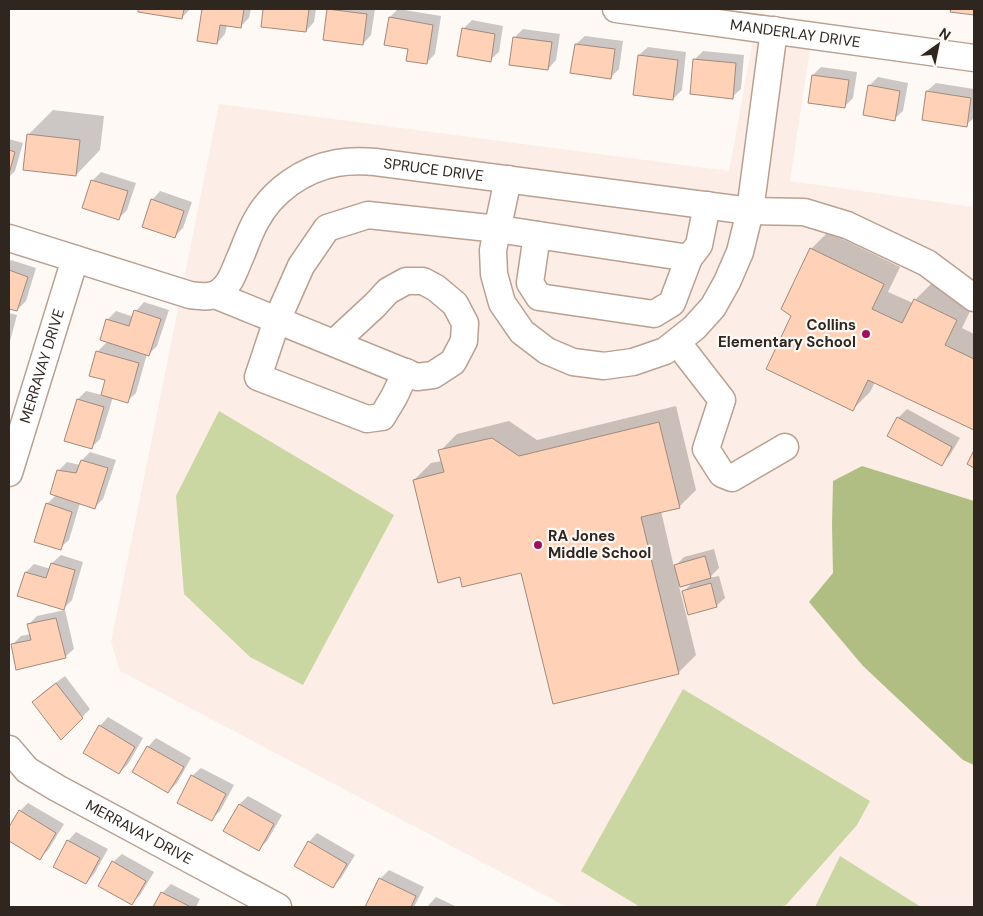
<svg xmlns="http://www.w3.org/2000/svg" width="983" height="916" font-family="'DM Sans',sans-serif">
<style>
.built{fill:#fceee6}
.green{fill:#cad7a2}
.forest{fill:#b0be84}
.shadow{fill:#0003}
.building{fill:#ffd1b6;stroke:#a28a7c}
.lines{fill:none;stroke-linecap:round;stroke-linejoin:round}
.minor-casing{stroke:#b9a091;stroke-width:29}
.minor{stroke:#fff;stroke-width:26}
.poi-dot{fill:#9e0f5b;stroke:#fff9f6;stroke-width:2}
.labels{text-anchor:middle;stroke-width:4.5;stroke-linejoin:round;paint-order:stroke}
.street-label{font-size:15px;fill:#302620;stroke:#fff9f6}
.poi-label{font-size:15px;font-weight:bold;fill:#302620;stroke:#fff9f6;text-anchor:end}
</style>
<rect width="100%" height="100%" fill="#fff9f6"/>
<!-- built -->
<path class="built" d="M755,28L812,36L790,181L974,207V907H567L120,671L111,642L219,104L729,171Z"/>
<!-- green -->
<path class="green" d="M219,411L394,515L303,685L250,657L184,594L176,496Z
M683,689L870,801L857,825L786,905L778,907H640L581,871Z
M840,856L921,907H815Z"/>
<!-- forest -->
<path class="forest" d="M862,466L974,501V765L963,760L863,666L809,602L833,573L832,525L833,481Z"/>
<!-- shadow -->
<path class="shadow" d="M140,9H190L182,18L139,11Z
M203,9H251L249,18L240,27L227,25L225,34L217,43L198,40Z
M265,9H316L314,22L306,31L263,26Z
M329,9H375L371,35L363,44L328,10Z
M398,9L441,16L435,54L426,63L409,48L390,17Z
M472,20L503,26L499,52L490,60L463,29Z
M523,29L560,34L556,60L548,69L515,37Z
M585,36L623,41L619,69L611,77L576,44Z
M648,47L686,52L682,90L673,99L634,93L639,55Z
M703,51L744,55L741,89L732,97L694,60Z
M821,67L857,72L853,98L844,107L813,75Z
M878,77L908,83L903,111L894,119L869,86Z
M936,83L974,89V118L966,125L927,91Z
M53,110L104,116L100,150L76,175L28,135Z
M9,139L23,143L15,171L9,177Z
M101,172L136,183L127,210L119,218L92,181Z
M160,191L192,202L183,228L175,236L152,200Z
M828,232L900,267L888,292L913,303L915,300L932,283L974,303L962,328L974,334V429L875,382L870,392L853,409L792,316L811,249Z
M11,260L36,268L26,301L17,310L9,307V263Z
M144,302L169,310L157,346L148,355L147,354L136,393L127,401L113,397L100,439L91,448L78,399L86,391L102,395L106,379L97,352L107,342V320L116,311L134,317L136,311Z
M9,313L17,315L9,345Z
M676,406L696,490L679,507L661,511L674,567L684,557L714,549L719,568L709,578L719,576L725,598L716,606L683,592L693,582L679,586L696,655L679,672L554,702L522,571L461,576L414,480L431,463L442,461L440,451L457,434L509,421L537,440Z
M907,409L960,438L950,455L942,464L898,418Z
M90,452L116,460L103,499L95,507L80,503L69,540L60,548L47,504L56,495L58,471L67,462L80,465L82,460Z
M61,555L83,562L72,600L64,608L19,595L26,572L34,564L51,569L52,563Z
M65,610L74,649L65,657L12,645L21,636L31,634L29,624L37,616Z
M65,676L90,709L62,738L34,702L42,693Z
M108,717L143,738L128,764L119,773L100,726Z
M156,738L191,758L177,783L168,792L148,747Z
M201,768L234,785L220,811L212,819L192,776Z
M248,796L282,815L267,841L259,849L240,804Z
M28,803L64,824L48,850L40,858L9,839V829L20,811Z
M76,832L108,849L94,874L86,883L68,841Z
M317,833L355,855L341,878L333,887L309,842Z
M122,854L154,872L140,895L131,904L113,862Z
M389,870L424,887L414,907H367L380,879Z
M171,884L200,899L196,907H155L162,893Z
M436,897L457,907H427Z"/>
<!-- building -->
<path class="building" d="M138,9H184L182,19L138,12Z
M202,9H244L241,28L220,25L217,44L197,41Z
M263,9H309L306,32L261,27Z
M327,9L367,14L363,45L323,40Z
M951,9H974V15L950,12Z
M389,17L433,25L427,64L406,61L408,49L384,45Z
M462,28L495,34L491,62L457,56Z
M513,37L552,42L548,70L509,65Z
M575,44L615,49L611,79L570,73Z
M638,55L678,60L673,100L633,95Z
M693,59L736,63L733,99L690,94Z
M812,75L849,80L845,108L808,103Z
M868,85L900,91L895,121L863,115Z
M926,91L971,98L967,127L922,120Z
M27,134L80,140L76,176L23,170Z
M9,150L15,152L9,174Z
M91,180L128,191L119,220L82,208Z
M151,199L184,211L175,238L142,227Z
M810,248L884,284L872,309L902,323L914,299L957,320L945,345L974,359V430L868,380L853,411L766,369L791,316L781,309Z
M9,270L28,277L17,311L9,309Z
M134,310L161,319L149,356L100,340L106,319L129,326Z
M96,351L139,363L128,403L101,395L105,380L89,376Z
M77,399L104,407L92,449L64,441Z
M897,417L952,447L942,466L887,436Z
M659,422L680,508L641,517L679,674L553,704L521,573L462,587L460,577L438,583L413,480L444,472L438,450L492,438L519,456Z
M974,450V468L967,464Z
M81,460L108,468L95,509L50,494L57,470L76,473Z
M46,503L72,512L61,550L34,542Z
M705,556L711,578L680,587L674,565Z
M51,563L75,570L64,610L17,596L25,572L46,578Z
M711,583L717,607L688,615L682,591Z
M56,618L66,658L16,670L11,644L31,640L27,624Z
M56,683L83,718L61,740L32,702Z
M99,725L135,747L119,774L83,753Z
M147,746L184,767L168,793L132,772Z
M191,775L226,794L212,821L177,803Z
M239,804L274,824L259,851L223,831Z
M19,810L56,833L40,860L9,841V827Z
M67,840L100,858L86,884L53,867Z
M308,841L347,864L333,888L294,866Z
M112,861L146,881L132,905L98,886Z
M379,878L416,896L411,907H365Z
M161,892L191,907H153Z"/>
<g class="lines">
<!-- minor casing -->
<g class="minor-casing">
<g id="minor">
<path id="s1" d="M616,9L974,58"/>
<path d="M508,179L493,250L494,274L502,303L522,332L547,351L573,362L604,366L633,362L665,351L694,328L713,307L727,282L740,252L750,211L774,30"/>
<path d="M537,235L530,283L539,297L654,314L672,303L689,258"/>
<path id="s2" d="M9,238L190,295C198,296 208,298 216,294C229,288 234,272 239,260C245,247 249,233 256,221C272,191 303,169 337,163C349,161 363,161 375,162L750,211L804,212L847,225L927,263L974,298"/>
<path d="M215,295L417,377L433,375L453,362L464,341L465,323L455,304L436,288L423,281H406L388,291L375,305L334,343"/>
<path d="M677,342L722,400L706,449L722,474L732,478L785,447"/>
<path d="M406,372L394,397L382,417L367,419L258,377L277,320L301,266L327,228L368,215L498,229L689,258L699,245L707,205"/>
<path id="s3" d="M9,473L75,259"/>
<path id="s4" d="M9,749L27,770L57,788L278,907"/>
</g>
</g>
<!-- minor -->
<use href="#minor" class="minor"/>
</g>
<!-- markers -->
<g class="poi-dot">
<circle cx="866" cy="334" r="5"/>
<circle cx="538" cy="545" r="5"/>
</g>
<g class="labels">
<!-- street labels -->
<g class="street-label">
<text dy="5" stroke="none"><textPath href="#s1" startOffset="181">MANDERLAY DRIVE</textPath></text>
<text dy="5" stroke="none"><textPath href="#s2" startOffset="501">SPRUCE DRIVE</textPath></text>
<text dy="5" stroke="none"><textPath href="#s3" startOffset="112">MERRAVAY DRIVE</textPath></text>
<text dy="5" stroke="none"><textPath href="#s4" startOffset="156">MERRAVAY DRIVE</textPath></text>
</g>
<!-- poi labels -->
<g class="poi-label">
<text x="856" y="330">Collins<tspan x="856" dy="17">Elementary School</tspan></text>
<text x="548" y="541" text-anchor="start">RA Jones<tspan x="548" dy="17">Middle School</tspan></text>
</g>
</g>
<!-- border -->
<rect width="983" height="916" fill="none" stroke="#302620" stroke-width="20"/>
<!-- north arrow -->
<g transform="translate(938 45) rotate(33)" stroke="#fff9f6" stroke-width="4" paint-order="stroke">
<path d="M0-4L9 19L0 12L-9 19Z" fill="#302620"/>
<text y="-8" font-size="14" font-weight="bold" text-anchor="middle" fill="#302620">N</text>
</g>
</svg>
